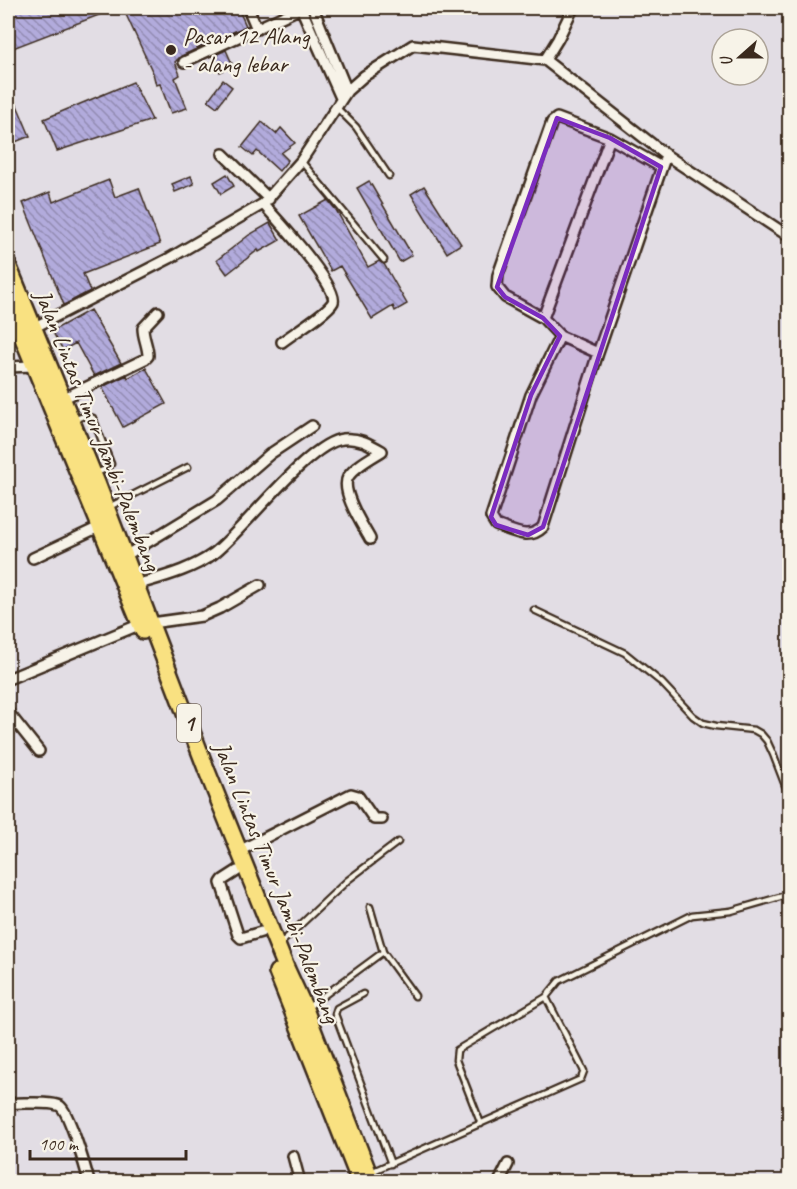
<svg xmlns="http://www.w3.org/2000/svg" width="797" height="1189" font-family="Caveat,sans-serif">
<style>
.building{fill:url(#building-back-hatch);stroke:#3b2a1e;stroke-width:1.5}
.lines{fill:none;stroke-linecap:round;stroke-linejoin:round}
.service-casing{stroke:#3b2a1e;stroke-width:9}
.minor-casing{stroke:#3b2a1e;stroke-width:14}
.trunk-casing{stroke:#3b2a1e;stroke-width:20}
.service{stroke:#f7f3e8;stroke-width:4.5}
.minor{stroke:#f7f3e8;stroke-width:9}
.trunk{stroke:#f9e181;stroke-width:15}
.marked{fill:#7b2cbf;fill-opacity:0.2;stroke:#7b2cbf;stroke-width:4.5;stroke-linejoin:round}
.poi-dot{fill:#3b2a1e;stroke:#f7f3e8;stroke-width:2}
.labels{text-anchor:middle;stroke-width:4.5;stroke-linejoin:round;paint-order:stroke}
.shield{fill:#f7f3e8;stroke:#73665b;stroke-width:1.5}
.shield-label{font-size:22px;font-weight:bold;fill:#3b2a1e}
.poi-label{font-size:24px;fill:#3b2a1e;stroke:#f7f3e8;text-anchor:start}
.street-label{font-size:24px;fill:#3b2a1e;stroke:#f7f3e8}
</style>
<defs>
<pattern id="building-back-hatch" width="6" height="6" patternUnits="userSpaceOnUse" patternTransform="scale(1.5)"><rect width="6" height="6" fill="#b2abdc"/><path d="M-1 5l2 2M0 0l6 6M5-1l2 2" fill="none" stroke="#928bb2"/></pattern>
</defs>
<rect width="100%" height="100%" fill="#e2dde4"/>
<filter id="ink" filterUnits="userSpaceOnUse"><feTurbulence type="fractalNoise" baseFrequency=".0167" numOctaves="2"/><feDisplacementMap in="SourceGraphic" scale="12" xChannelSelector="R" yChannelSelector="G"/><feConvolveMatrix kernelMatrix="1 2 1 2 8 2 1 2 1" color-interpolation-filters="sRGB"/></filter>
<g filter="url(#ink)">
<!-- building -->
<path class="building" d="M8,8H117L8,50Z
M123,8H238L246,26L181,56L175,62L180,75L175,78L187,108L171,113L160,84L156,85L153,73Z
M226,50L233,66L220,72L213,56Z
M223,80L232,87L217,107L208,100Z
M133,82L152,120L57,151L44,119Z
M8,84L30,136L8,145Z
M262,122L276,134L281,128L295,143L281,153L288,160L279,171L257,151L253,156L242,147Z
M227,174L234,186L221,194L214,182Z
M191,176L194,184L175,192L172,184Z
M109,180L115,197L139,188L160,244L83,274L90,291L64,305L23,203L50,192L53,202Z
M369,181L412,255L400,262L357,188Z
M424,186L461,244L447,253L411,194Z
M328,200L336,210L368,267L379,261L384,264L407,304L395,311L393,306L372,319L340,266L331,271L299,216Z
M270,223L280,240L259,252L258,250L227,274L217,260L249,235Z
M90,310L121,363L94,376L76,343L63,350L52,331Z
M146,368L166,404L123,427L102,387L127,375L128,378Z"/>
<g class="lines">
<!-- service casing -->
<g class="service-casing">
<path id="service" d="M336,107L356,127L389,176
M301,161L384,260
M73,420L84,416L93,418L111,464L106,469L96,473
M109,507L188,467
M534,610L625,653L662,683L693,716L703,723L716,726L754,730L761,734L767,741L773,754L788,793L790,813
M370,907L383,952
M279,945L348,880L398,842
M363,994L337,1008L335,1014L391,1164
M307,1008L383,952L415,996
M481,1124L456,1060L457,1050L546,997
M371,1172L581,1079L584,1071L546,997L559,981L692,915L731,911L790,894"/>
</g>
<!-- minor casing -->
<g class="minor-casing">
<path id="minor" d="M248,8L257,29
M301,8L341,98
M313,8L347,91
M545,60L558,39L573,8
M184,62L301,8
M223,154L269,199
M263,204C275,217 340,288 333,302C328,312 292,334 282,342
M543,318L610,138
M33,328L170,258L263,204L301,161L347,91L364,76L413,45L545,60L666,155L790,237
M560,336L531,395L491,517L496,525C514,531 529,541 543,527L598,353L666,155
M598,353L560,336L543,318L505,297L497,287L498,275L552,122L557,118L610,138L661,167
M8,367L33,366
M62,399L145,359L148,356C148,346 143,338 143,328L158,312
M125,556L217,500L270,454L312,426
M33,558L99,527
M136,585C162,577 191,570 213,554C244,530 309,442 343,439C358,437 370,444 382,451C371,458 355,466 348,477C340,491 363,526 370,539
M151,623L202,616L220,608L260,585
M8,679L141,624
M8,712L39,751
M239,851L351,794L358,796L374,819H382
M237,871L223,880L221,883L238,935L241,938L261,932
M8,1103C21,1104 50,1101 60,1106C69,1112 86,1169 89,1182
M293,1156L300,1182
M499,1182L508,1164"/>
</g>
<!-- trunk casing -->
<g class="trunk-casing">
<path id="trunk" d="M8,265L97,483L207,771L287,970L305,1009L372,1182
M8,302L143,631
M277,972L360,1182"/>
</g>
<!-- service -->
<use href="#service" class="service"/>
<!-- minor -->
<use href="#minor" class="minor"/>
<!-- trunk -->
<use href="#trunk" class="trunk"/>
</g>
</g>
<!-- marked area -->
<path class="marked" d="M557,118L610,138L661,167L543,527L528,535L496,525L491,517L531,395L560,336L543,318L505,297L497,287Z"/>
<!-- markers -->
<circle class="poi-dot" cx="171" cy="50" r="6"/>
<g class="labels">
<!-- shield labels -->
<rect class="shield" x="177" y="704" width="24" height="38" rx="4.5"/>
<g class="shield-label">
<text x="189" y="731">1</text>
</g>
<!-- poi labels -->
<g class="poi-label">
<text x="183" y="44">Pasar 12 Alang<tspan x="183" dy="28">- alang lebar</tspan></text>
</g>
<!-- street labels -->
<g class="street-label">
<text transform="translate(98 430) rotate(68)" y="8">Jalan Lintas Timur Jambi-Palembang</text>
<text transform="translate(277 882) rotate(68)" y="8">Jalan Lintas Timur Jambi-Palembang</text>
</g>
</g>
<!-- margin -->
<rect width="797" height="1189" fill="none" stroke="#f7f3e8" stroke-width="30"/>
<rect x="15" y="15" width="767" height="1159" fill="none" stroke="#3b2a1e" stroke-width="2" filter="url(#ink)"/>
<!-- north arrow -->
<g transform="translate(740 57) rotate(249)"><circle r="28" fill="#f7f3e8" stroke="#aca397" stroke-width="1.5"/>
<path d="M0-4.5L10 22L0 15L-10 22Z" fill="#3b2a1e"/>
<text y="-9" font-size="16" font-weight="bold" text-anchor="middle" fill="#3b2a1e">U</text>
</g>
<!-- scale -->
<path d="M30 1150v9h156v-9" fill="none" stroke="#3b2a1e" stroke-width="3"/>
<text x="39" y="1150" font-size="18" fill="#3b2a1e" stroke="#f7f3e8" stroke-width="4.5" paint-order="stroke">100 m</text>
</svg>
